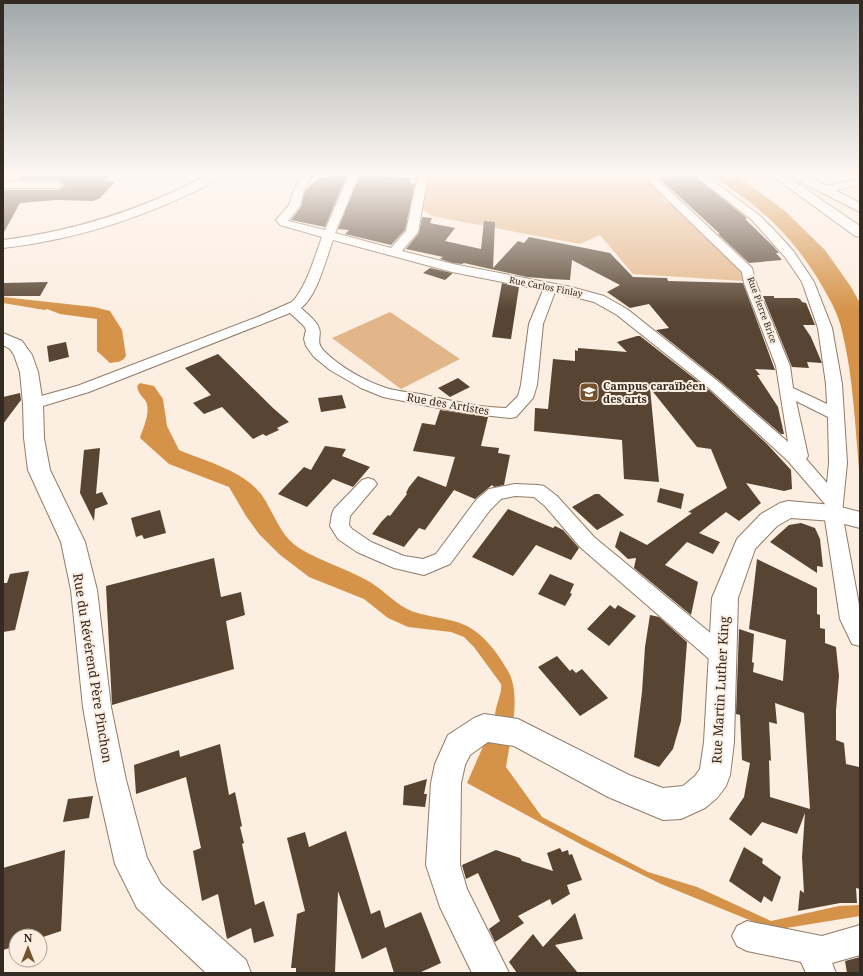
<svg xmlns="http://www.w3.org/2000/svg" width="863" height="976" font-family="'Noto Serif',serif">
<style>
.green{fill:#e3b68a}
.water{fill:#d59349}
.building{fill:#574432;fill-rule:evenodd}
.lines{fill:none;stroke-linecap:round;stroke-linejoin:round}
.street-casing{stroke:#907c68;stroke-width:2}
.secondary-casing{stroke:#907c68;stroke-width:2}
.highway-casing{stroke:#907c68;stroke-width:2}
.street{fill:#fff;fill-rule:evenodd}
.secondary{fill:#fff;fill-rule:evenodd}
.highway{fill:#fff;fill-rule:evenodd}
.labels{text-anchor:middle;stroke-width:4;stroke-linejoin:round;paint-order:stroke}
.far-street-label{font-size:9px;fill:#332a22;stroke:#fceee1}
.poi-label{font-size:11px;font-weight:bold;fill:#332a22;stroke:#fceee1;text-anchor:start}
.street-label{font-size:11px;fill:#332a22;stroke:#fceee1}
.near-street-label{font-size:13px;fill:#332a22;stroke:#fceee1}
</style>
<rect width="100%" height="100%" fill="#fceee1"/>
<!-- green -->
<path class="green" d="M429,175H644L666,197L663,198L665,202L674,204L743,272L745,278L743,281L633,274L600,235L580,244L432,216L422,209Z
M390,312L460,359L401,389L332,338Z"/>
<!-- water -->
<path class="water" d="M710,175H736L785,211L825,250L851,287L860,303V479C855,430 854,379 842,331C838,312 828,296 818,279C788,231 757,204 710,175Z
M3,297L94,307L110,311L122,330L126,356C123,362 117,362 110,363L97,351V319L60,314L47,309L45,310L3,303Z
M140,383L154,386L163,399L167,426L179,450C207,462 242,470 261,494C274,512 279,535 299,548C322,562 348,569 370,582C383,590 394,602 407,609C424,617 443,617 460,623C482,631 497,652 508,671C522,694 510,741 506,767L542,817L648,872L697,887L771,921L839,906L860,905V916L774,930L661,884L584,846L467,783L495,719C494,707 503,693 501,684L474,647L464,637L451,632L408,627L388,618L364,599L309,577L279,554L259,534L246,516L229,487L169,464L140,438C143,428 152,410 145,400C140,394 139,394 137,386Z"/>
<!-- building -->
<path class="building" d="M24,175H112L104,181L115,182L100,198L93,201L56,200L20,203L3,234V190H59L65,186L59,180H15Z
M331,175H347L325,227L291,220L301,207L305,191L320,177L329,178Z
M360,175L411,178L409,183L415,184L405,230L391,245L345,234L349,230L338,229Z
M693,175L747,218L745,219L773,246L779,253H776L782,260L749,263L718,234H720L658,177Z
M422,217L432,218L430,223L455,228L445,241L481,249L484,221L495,222L493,268L518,241L524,243L529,237L610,253L633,277L667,278L668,281L743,283L775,370L755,369L760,375H757L778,407L784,434H781L721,382L656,330L669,328L649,304L630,308L607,292L620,285L572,260L570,280L551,279L527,277L464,263L462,264L453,263L440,259L443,257L406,249L419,233Z
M430,268L452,273V274L445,280L423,273Z
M48,282L40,296H3V283Z
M502,283L519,287L511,339L492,337Z
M763,296H774V298H797L800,299L802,302L806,303L815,325H803L811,337L822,363L807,362L809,368L792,367Z
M637,336H640L709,390L767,444L791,470L792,489L784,491L746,483L761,503L739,521L726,512L699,533L720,542L713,554L687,542L665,565L698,582L691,615L634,568L636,558L628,559L615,547L620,531L647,545L692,513L688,512L727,488L711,449L697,447L650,388L659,482L624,479L622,440L534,431L535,408L548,409L553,359L575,361V350L578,351V348L627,352L617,342Z
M66,342L69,357L49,362L47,346Z
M218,354L273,408L289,422L277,428L279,430L266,436L263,434L253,439L222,407L204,414L193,403L211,395L185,368Z
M458,378L470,387L450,397L438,388Z
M20,393L21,400L3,424V397Z
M342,395L346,408L321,412L318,398Z
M440,410L488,417L481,446L499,448L498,453L510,455L504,485L494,487L492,485L475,499L454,490L425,530L419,528L404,547L372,534L382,521L388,515L390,516L407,494L406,493L409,487L418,476L446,487L455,457L413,451L422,423L435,425Z
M325,446L346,449L342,456L370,467L353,487L333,479L307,507L278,494L304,467L311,470Z
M100,448L96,494L102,492L108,504L95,509L94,521L80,493L84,450Z
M660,488L684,494L681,509L657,502Z
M595,494H599L624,515L597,530L572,507Z
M508,509L553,528L555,526L563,530L579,548L571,560L536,545L513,576L472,557Z
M160,510L166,533L144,539L142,535L136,537L131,518Z
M801,523L815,528L820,539L823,567L817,566V573L770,542L789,525Z
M214,558L221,597L241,592L245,615L226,621L234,669L112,705L106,586Z
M757,559L817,588V614L820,615V628L825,629V643L836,647L839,676L836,710V740L844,743L846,764L859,767L860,780V889L856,888L857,903H840L798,911L800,890L804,893L802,857L805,813L797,834L762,822L751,836L729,819L744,797L750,763L742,760L740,715L736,714L739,629L754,634L752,662L754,663L753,672L783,681L786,640L749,629ZM775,703L804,713L810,809L770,797L769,760L771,761L769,722L777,724Z
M29,571L15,630L3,632V583H7L10,574Z
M550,574L574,584L570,593L572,594L565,606L538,594Z
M610,605L615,609L618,605L636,616L609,646L587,629Z
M650,615L659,617L687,642L681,721L673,749L659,767L634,757L642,692L645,647Z
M557,656L570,671L572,669L576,673L582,669L608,698L580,716L538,667Z
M220,744L229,795L235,792L242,826L240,827L244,843L242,844L255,905L264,901L274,936L254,943L251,928L227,939L218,894L202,901L193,851L201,848L186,777L136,794L134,765L179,750L180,757Z
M427,779L424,794H427L425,807L403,805L404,786Z
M93,796L89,818L63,822L68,799Z
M346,831L371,914L380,910L385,928L421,912L441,963L419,973H394L386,947L362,959L338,891L335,973H296V968H291L297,914L305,911L287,838L305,832L309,847Z
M744,847L763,859L762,863L781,877L772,902L764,896L761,903L729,881Z
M560,848L562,852L568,850L569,855L572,854L582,880L567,885L570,894L552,905L550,899L518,916L524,923L495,942L489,929L500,921L478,873L466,879L462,865L496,850L520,858L522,861L553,871L547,853Z
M65,850L61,931L40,938V936H16V946L3,950V868Z
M575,913L583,939L555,945L578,973H517L509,962L533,934L543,947Z
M860,957V973H847L845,961Z"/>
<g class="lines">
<!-- street casing -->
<g class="street-casing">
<path id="street" d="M302,175H312L304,190L300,206L288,221L325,230L349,175H359L335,233L391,248L406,231L418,175H428L418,232L402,251L453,264L571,287L604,296L627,309L720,383L788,442L776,366L744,283L742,272L642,175H653L752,268L756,283L790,366L793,388L827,404L826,384L818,328L802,282L785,257L751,219L694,175H705L759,215L779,235L794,252L814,282L832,328L842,384L847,463L842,513L860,610V646L852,644L840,619L824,513L825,504L788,461L710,389L617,315L594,302L555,292L543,324L537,385L533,398L516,417L510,418L464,413L383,397L361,388L330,370L314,357L306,346L304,339L306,330L304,326L290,313L89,392L33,409L27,408L25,404L27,400L77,386L260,316L292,302C306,288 315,256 322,237L280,225L276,220L289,205L294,190ZM333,240L452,272L543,290L529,324L521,385L518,396L506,408C478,407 452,401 425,395C412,392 399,392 386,388C365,381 340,367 324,351C315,342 322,336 319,328C316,320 307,314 301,308C317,296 326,259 333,240ZM796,401L828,417L829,463L827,483L806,459L808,456Z
M860,179V185L825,192L820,189L821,187Z
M3,182H59L64,185L59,188H3Z
M368,478L374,480L377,484L350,516L349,525L352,529L371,542L404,556L423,559L436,554L476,500L489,489L515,484L538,485L544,486L557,496L594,537L731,650L734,657L731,664L723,667L715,664L580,547L545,506L534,497L515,496L501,499L490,510L450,564L424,575L394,568L357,552L338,539L330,526L332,514L334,509L362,480Z
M747,921L822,936L860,925V955L832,963L836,973H806L801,962L747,951L737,946L732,936L737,926Z"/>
</g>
<!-- secondary casing -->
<g class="secondary-casing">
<path id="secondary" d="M771,175H785L860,226V237L855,236Z
M796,175H806L860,203V212L797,180L795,177Z
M3,333L22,341L32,355L38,372L43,404L44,438L50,470L85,542L97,590L111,707L126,780L147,858L161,884L246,960L251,973H206L137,908L115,864L96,780L83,707L71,590L61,542L28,470L24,438L23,404L20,372L14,355L10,349L3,345Z
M788,501L833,505L860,512V528L833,521L791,518L777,526L755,549L738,598L734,742L730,775L726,786L717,798L705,808L681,819L663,820L608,797L514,746L488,742L470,755L465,765L461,783L460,865L467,889L509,973H472L440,907L426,865L431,783L435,764L448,735L474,718L484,714L518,719L629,775L663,788L683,786L695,776L700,769L704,742L712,598L737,539L761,514L780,503Z"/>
</g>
<!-- highway casing -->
<g class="highway-casing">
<path id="highway" d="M208,175H223L221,178C152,215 81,239 3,248V240C76,231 143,209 208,175Z"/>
</g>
<!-- street -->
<use href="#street" class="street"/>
<!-- secondary -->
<use href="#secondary" class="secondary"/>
<!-- highway -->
<use href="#highway" class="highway"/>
</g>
<!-- sky -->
<linearGradient id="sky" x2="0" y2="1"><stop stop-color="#a0a7a8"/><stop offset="0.56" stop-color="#fef7f2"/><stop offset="1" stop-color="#fef7f2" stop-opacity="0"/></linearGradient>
<rect width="863" height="311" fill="url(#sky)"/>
<!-- icons -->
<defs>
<g id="university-square" transform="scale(1)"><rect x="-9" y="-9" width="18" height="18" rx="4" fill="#76522c" stroke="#fceee1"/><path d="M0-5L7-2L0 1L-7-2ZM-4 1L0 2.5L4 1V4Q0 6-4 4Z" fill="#fff"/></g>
</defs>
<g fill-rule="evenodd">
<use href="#university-square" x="589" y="392"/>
</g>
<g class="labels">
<!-- far-street labels -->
<g class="far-street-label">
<text transform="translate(546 287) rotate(11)" y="3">Rue Carlos Finlay</text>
<text transform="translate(762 310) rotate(70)" y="3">Rue Pierre Brice</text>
</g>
<!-- poi labels -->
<g class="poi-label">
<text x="603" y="390">Campus caraïbéen<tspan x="603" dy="13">des arts</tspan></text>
</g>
<!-- street labels -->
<g class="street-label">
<text transform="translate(448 404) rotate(10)" y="4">Rue des Artistes</text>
</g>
<!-- near-street labels -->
<g class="near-street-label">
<text transform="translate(93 668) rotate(81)" y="5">Rue du Révérend Père Pinchon</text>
<text transform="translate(720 690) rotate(-87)" y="5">Rue Martin Luther King</text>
</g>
</g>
<!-- border -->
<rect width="863" height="976" fill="none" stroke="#332a22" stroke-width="8"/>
<!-- north arrow -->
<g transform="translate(28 948)"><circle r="19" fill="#fceee1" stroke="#aca095"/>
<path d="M0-3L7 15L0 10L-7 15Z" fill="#76522c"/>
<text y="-6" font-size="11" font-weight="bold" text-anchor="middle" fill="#332a22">N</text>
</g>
</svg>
